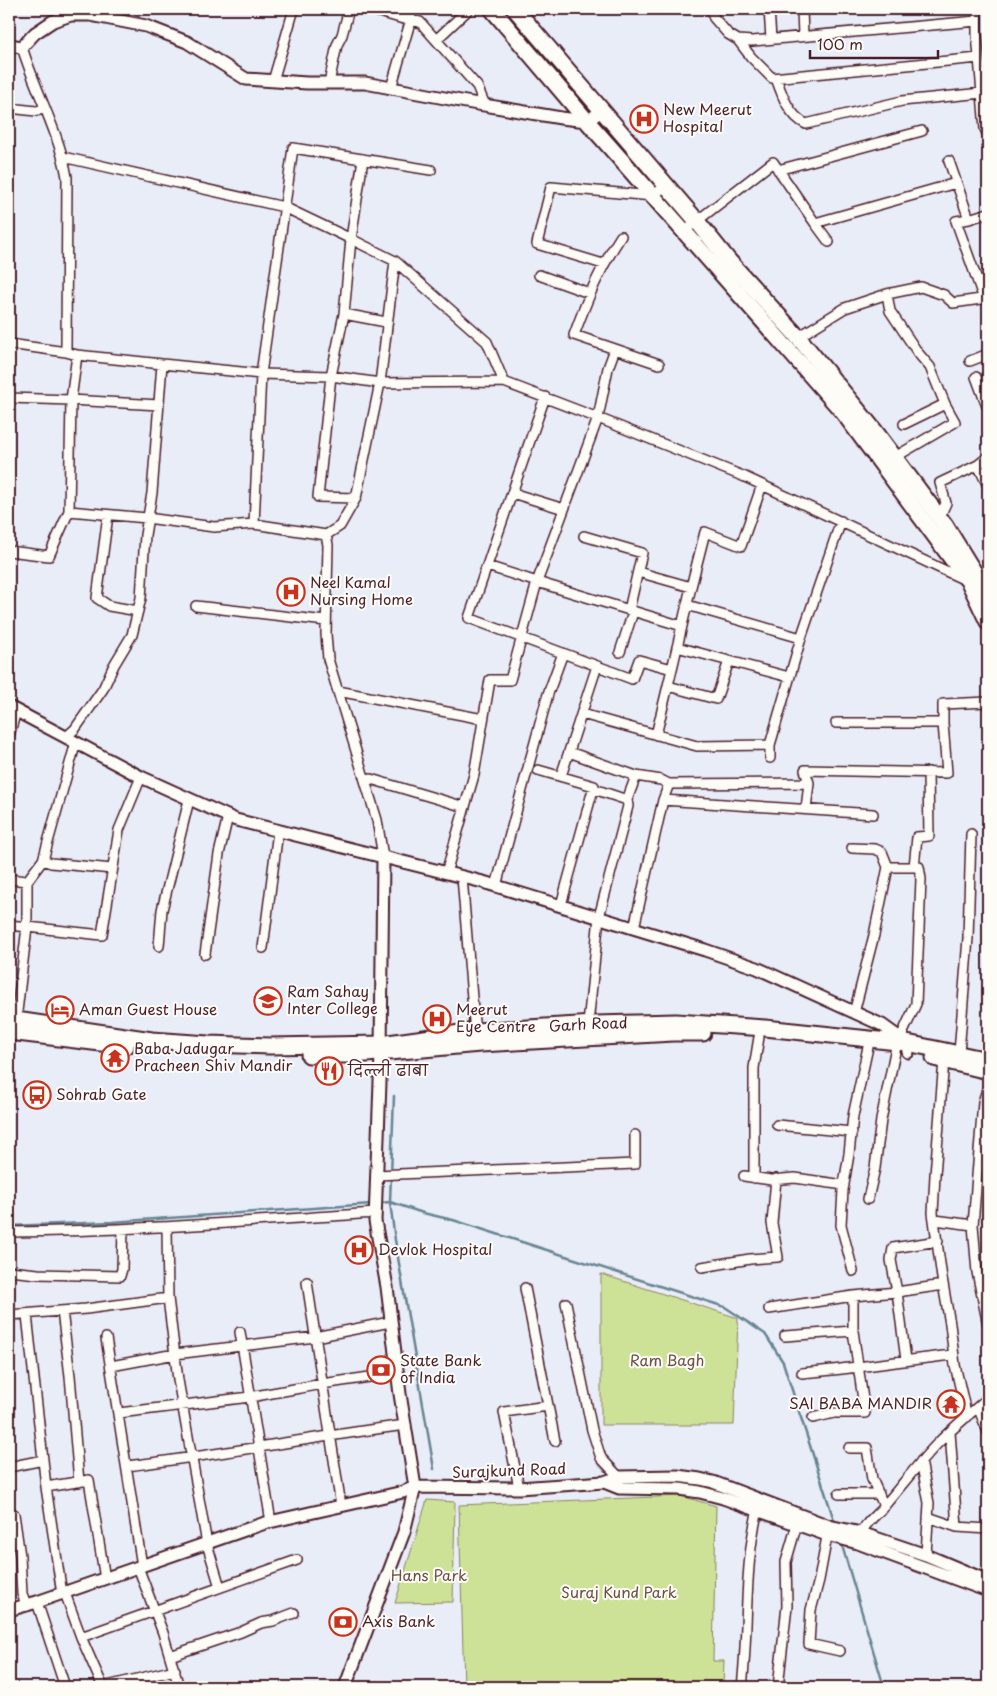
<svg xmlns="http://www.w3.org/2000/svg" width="997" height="1696" font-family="'Playpen Sans','Playpen Sans Deva',sans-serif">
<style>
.green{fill:#cde297;stroke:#8c8061}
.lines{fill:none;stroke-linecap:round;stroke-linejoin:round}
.stream{stroke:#678492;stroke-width:2.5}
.minor-casing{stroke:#4a1f2b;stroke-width:12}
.tertiary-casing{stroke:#4a1f2b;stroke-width:15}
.primary-casing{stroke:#4a1f2b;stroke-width:19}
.minor{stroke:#fdfcf7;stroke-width:9}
.tertiary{stroke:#fdfcf7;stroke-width:11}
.primary{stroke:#fdfcf7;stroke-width:15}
.labels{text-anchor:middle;stroke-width:4;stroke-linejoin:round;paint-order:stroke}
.poi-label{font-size:15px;fill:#4a1f2b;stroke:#fdfcf7;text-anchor:start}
.street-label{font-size:15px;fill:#4a1f2b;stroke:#fdfcf7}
.park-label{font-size:15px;fill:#6b5046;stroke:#fdfcf7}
</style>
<rect width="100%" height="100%" fill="#e9edf8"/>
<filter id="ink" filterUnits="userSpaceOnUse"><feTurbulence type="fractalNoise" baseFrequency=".02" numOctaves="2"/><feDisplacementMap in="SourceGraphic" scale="10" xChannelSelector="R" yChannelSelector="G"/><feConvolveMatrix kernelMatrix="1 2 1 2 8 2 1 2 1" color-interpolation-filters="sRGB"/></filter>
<g filter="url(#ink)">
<!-- green -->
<path class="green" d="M601,1274L738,1318L734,1425H601Z
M681,1496L716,1506L713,1661H724L723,1687H464L459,1505Z
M427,1500L455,1502L453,1602L395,1603Z"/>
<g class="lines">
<!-- stream -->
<path class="stream" d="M394,1096L390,1202L395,1240L434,1469
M380,1203L390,1202L423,1213L453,1220L725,1307L765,1334L783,1362L835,1523
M9,1226L112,1222L372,1204
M841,1542L884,1687"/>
<!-- minor casing -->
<g class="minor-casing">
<path id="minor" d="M369,9L400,18L420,22L477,86L485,105
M711,9L714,18L728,34L738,40L751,57L772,78L979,58
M769,9L771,39
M802,9L803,36
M977,9V34L985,129L988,135
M437,39L469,9
M738,40L752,41L977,21
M22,47C35,90 59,132 67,177L66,352L77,355L162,364L152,493L145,535L141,598L132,635L114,665L103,689L75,729L66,737
M776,78C782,95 789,116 806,124L902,101L982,93
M273,81L294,9
M329,83L337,45L342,35L349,9
M391,88L411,19L410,9
M9,108L36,111L44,109
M63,157L284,207L351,239L344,314
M363,159L351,239L395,261L487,342L504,382
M949,161L969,219L956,221L984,299
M778,170L922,131
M969,219L988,213
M815,223L829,242
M684,231L773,162L815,223L956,183
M621,236C599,270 588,297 574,335L659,364
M603,264L537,244L551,187L653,196L666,185
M539,275L589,293
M887,294L890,311L918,353L930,367L945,404L904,424
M386,322L344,314L331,376L380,383L504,382L598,418L745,477L963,579
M795,339L845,308L887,294L921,287L944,295L953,303L988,298
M9,344L66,352
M77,355L71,400L69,511L147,518L214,527L254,524L326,535L328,545L326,634L328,659L377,820L383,857
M970,361L988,354
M162,364L261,374L331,376L318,497L356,498L380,383L395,261
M976,377L988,409
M9,398L71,400L159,405
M895,457L955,422L945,404
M978,465L988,486
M512,493L564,509
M108,515L97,598L109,606L138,611
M939,518L946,503L940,483L978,465L988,457
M254,524L261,374L293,148L431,170
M326,535L340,526L356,498
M584,536L642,553L629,610L633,612L620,652
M9,551L49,556L69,511
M487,566L537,582L598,418L608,368L615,349
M638,572L691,587L705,532L741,546L762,485
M687,605L801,638L841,521
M196,606L326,621
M682,626L691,587
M677,647L789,677
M668,686L716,699L729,661
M338,691L483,719
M582,714L697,746L770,745L801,638
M836,723H943V704L988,702
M656,735L672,669
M9,736L16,711
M770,745V758
M569,752L636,776L661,780L669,784
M538,770L594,786L561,905
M561,776L597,666
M364,777L465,807
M594,786V789L627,800
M663,800L669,784L809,783L805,770L947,773L943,723
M806,809L809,783
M852,848L875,849L882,852L888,867L874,935L854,1013
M43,860L51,863L112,869
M888,867H919L921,879L916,1004L901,1037
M914,867L917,837L929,836L928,772
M446,873L474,775L490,680H510L537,582L682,626L672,669L639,660L632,679C578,659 523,638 469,618L545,397
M462,877L475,1034
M9,879L27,881
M496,886L548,694L563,653
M9,925L102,935L119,830L141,777
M634,928L663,800L873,814
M159,946L162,910L189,800
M263,948L278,831
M205,954L219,854L228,816
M16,1020L27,927V881L43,860L76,742
M588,1024L599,917L628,806L627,800L636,776
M959,1053L968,938L971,834
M944,1060L935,1175L933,1213L942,1278L950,1324L955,1365L967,1417
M777,1125L852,1132
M376,1175L635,1164V1135
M744,1176L771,1180L795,1178L844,1185
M754,1178V1068L759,1037
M868,1199L875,1168L881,1120L897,1042
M935,1220L973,1225L977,1272L988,1325
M973,1225L983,1102L988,1087
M167,1227L168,1298L178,1380L207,1544L220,1587
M9,1232C131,1231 253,1221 376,1213
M702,1267L750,1259L778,1257L772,1223L776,1179
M9,1271L38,1274L120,1276L122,1269L123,1229
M853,1271L841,1225L843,1190L849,1154L853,1116L868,1047
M307,1282L341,1506
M525,1288L555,1441
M566,1303L592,1430L601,1458L619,1477V1483
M769,1309L853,1296
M62,1311L70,1376L79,1482
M9,1315L86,1309L168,1298
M27,1315L46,1487L62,1594
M240,1332L271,1522
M785,1336L853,1331
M106,1338L142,1566
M906,1360L897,1292L943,1285
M111,1366L175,1354L315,1337L390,1322
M802,1373C853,1369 903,1360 954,1355
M978,1407L988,1432
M119,1413L250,1397L322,1384L397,1373
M813,1418L834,1413H865L853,1331V1296L897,1292L891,1260L893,1248L938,1241
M950,1432L957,1527
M849,1448H867L872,1479L884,1506
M921,1461L929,1503L926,1555
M127,1466C220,1455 312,1437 406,1425
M9,1467L43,1460
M46,1487L89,1480L105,1579
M519,1488L504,1412L548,1406
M839,1494H879
M14,1514L20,1556L22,1594L27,1606
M928,1517L957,1527L988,1529
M828,1531L819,1580L811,1610L809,1644L840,1651
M859,1538C863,1524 877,1515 885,1505C903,1484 920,1461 940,1441C955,1426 972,1412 988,1398
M138,1567L163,1633L179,1687
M65,1593L81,1637L103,1687
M37,1602L65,1687
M81,1637L297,1560
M170,1656L241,1632L261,1623L273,1621L294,1613
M103,1687L175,1670
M742,1687C749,1627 743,1565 759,1506
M778,1687L787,1606L786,1562L797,1524"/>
</g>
<!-- tertiary casing -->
<g class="tertiary-casing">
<path id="tertiary" d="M9,45L22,47L35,33L53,21L71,15H90L146,26L187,42L246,79L307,83H365L466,102L561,118L587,121L603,110
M9,707L141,777L236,820L483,882L705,950L757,968L882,1025L907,1043L908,1052
M604,1482L619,1488L679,1489L700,1492L723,1498L827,1535L858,1543L988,1591
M9,1610L37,1602L265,1523L403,1492L415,1487L519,1488L604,1482L619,1477L677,1476L700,1479L713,1482L829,1526L861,1533L926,1555L988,1581
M345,1687L404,1532L415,1487L400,1394L387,1287L375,1221L381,1054L383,857"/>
</g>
<!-- primary casing -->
<g class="primary-casing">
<g id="primary">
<path d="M492,9L587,121L843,412L969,582L988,622"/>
<path d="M515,9L696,220L728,260L798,337L874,430L945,525L988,595"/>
<path id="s1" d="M9,1019L152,1040L208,1044L270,1046L381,1044L475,1031L595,1024L676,1022L765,1028L907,1043L988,1060"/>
<path d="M9,1032L126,1046"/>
<path d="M309,1055H355L480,1044L673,1033H703"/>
<path d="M934,1058L988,1071"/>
</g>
</g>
<!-- minor -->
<use href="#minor" class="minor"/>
<!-- tertiary -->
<use href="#tertiary" class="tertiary"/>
<!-- primary -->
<use href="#primary" class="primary"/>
</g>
</g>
<!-- icons -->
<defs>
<g id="hospital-ring" transform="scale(1.4375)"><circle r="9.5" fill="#fdfcf7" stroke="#c8321e" stroke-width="1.5"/><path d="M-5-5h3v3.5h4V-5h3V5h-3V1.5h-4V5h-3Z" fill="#c8321e"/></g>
<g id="university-ring" transform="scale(1.4375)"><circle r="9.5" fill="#fdfcf7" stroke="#c8321e" stroke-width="1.5"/><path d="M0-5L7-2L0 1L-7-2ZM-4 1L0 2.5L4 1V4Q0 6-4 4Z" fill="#c8321e"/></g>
<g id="hotel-ring" transform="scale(1.4375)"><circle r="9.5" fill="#fdfcf7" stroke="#c8321e" stroke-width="1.5"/><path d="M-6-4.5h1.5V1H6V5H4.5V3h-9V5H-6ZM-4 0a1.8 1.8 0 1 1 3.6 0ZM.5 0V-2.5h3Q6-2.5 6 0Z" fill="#c8321e"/></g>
<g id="temple-ring" transform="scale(1.4375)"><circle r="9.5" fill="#fdfcf7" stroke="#c8321e" stroke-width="1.5"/><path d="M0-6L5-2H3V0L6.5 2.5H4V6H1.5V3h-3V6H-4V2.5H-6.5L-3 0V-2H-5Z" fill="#c8321e"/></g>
<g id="restaurant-ring" transform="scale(1.4375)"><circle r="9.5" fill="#fdfcf7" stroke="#c8321e" stroke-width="1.5"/><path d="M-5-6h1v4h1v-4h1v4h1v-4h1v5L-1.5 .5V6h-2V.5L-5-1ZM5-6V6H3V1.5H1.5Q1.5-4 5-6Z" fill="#c8321e"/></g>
<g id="bus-ring" transform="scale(1.4375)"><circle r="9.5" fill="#fdfcf7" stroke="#c8321e" stroke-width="1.5"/><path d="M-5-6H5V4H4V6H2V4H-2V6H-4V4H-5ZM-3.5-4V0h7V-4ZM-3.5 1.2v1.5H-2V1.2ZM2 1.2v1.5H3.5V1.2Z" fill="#c8321e"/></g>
<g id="bank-ring" transform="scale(1.4375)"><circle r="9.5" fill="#fdfcf7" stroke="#c8321e" stroke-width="1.5"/><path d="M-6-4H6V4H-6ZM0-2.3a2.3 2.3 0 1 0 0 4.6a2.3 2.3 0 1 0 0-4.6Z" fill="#c8321e"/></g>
</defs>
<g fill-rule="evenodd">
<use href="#hospital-ring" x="644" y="119"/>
<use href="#hospital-ring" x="291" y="592"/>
<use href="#university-ring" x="268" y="1001"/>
<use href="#hotel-ring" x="60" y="1010"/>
<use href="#hospital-ring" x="437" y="1019"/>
<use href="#temple-ring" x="115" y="1058"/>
<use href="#restaurant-ring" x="329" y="1071"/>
<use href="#bus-ring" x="37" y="1095"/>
<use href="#hospital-ring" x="359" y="1250"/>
<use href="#bank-ring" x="381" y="1370"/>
<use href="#temple-ring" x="951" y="1404"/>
<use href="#bank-ring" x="343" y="1622"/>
</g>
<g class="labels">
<!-- poi labels -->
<g class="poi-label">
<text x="663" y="115">New Meerut<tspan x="663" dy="17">Hospital</tspan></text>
<text x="310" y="588">Neel Kamal<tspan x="310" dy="17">Nursing Home</tspan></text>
<text x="287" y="997">Ram Sahay<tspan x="287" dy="17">Inter College</tspan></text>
<text x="79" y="1015">Aman Guest House</text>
<text x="456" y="1015">Meerut<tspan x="456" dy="17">Eye Centre</tspan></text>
<text x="134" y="1054">Baba Jadugar<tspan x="134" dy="17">Pracheen Shiv Mandir</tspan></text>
<text x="348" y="1076">दिल्ली ढाबा</text>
<text x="56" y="1100">Sohrab Gate</text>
<text x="378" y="1255">Devlok Hospital</text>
<text x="400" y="1366">State Bank<tspan x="400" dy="17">of India</tspan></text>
<text x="932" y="1409" text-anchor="end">SAI BABA MANDIR</text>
<text x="362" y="1627">Axis Bank</text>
</g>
<!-- street labels -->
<g class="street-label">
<text dy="5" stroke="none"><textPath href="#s1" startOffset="582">Garh Road</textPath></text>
<text transform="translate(509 1471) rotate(-2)" y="5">Surajkund Road</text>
</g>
<!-- park labels -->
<g class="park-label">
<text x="667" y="1366">Ram Bagh</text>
<text x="429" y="1581">Hans Park</text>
<text x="619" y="1598">Suraj Kund Park</text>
</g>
</g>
<!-- margin -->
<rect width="997" height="1696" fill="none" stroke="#fdfcf7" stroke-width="30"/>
<rect x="15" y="15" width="967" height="1666" fill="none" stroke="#4a1f2b" stroke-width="2" filter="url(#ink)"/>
<!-- scale -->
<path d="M810 50v8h128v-8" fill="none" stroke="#4a1f2b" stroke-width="2.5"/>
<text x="817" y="50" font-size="15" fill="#4a1f2b" stroke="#fdfcf7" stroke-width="4" paint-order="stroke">100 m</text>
</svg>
